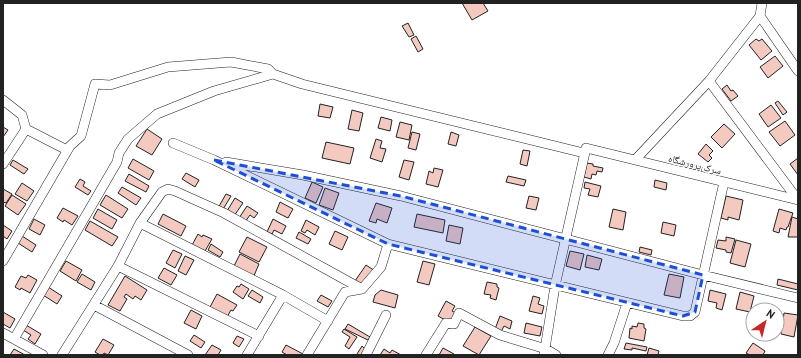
<svg xmlns="http://www.w3.org/2000/svg" width="801" height="358" font-family="'PT Sans','Noto Naskh Arabic',sans-serif">
<style>
.building{fill:#f3c9c0;stroke:#222}
.lines{fill:none;stroke-linecap:round;stroke-linejoin:round}
.minor-casing{stroke:#222;stroke-width:10}
.minor{stroke:#fff;stroke-width:9}
.marked{fill:#1d4ed8;fill-opacity:0.2;stroke:#1d4ed8;stroke-width:3;stroke-dasharray:8 5;stroke-linejoin:round}
.labels{text-anchor:middle;stroke-width:3;stroke-linejoin:round;paint-order:stroke}
.street-label{font-size:10px;fill:#222;stroke:#fff}
</style>
<rect width="100%" height="100%" fill="#fff"/>
<!-- building -->
<path class="building" d="M462,3H483L488,11L472,20Z
M408,23L414,35L409,37L402,26Z
M416,36L423,49L418,52L411,39Z
M756,39L759,41L762,39L772,51L761,60L749,45Z
M775,56L783,66L768,78L760,67Z
M727,85L731,91L733,90L738,96L731,101L722,89Z
M778,101L787,112L783,115L775,103Z
M320,104L333,107L330,118L318,116Z
M771,105L781,118L768,127L759,114Z
M352,110L363,113L359,131L348,129Z
M381,117L392,120L390,131L378,128Z
M785,121L795,135L780,146L769,132Z
M400,122L412,125L409,140L396,137Z
M724,124L735,134L722,148L711,137Z
M3,127L8,130L3,137Z
M147,129L162,139L152,155L136,146Z
M412,132L420,134L416,150L408,148Z
M451,132L459,135L456,146L448,144Z
M376,139L382,141L380,148L386,149L382,162L370,158Z
M326,142L354,148L350,164L322,158Z
M706,144L713,151L709,155L712,158L708,162L698,154Z
M523,150L530,151L527,166L520,164Z
M798,158V175L790,164Z
M133,159L154,171L149,180L128,168Z
M13,160L28,169L24,174L10,165Z
M404,160L414,162L409,180L399,177Z
M587,163L593,164V166L603,168L602,172L597,171L596,175L592,174L591,179L584,177Z
M686,163L702,167L701,171L685,167Z
M434,168L443,170L438,187L426,184L429,171L433,173Z
M186,173L199,180L195,187L182,179Z
M129,174L149,186L146,192L125,181Z
M508,176L526,180L524,186L506,182Z
M80,179L85,182L83,186L91,191L88,195L75,187Z
M655,180L667,183L666,190L654,187Z
M312,182L323,187L316,203L305,198Z
M585,182L601,186L598,197L588,195L590,189L584,188Z
M22,183L34,191L27,201L15,194Z
M122,187L141,198L136,205L118,193Z
M325,188L339,193L333,210L319,205Z
M3,189L12,194L6,203L3,202Z
M226,194L231,196L222,211L218,208Z
M12,195L26,204L18,215L5,206Z
M106,195L128,209L122,218L100,205Z
M529,196L539,198L536,210L526,208Z
M726,196L743,200L739,220L728,217V220L721,218Z
M235,198L243,203L234,216L227,211Z
M280,202L293,209L288,218L276,212Z
M376,203L392,208L387,223L377,219L376,223L369,221Z
M247,206L258,213L254,218L250,215L245,222L239,218Z
M63,208L78,216L72,225L64,220L63,222L57,218Z
M98,209L117,220L112,229L93,218Z
M613,209L626,212L623,230L609,227Z
M779,209L793,213L788,227H787L786,230L780,228L779,233L773,231Z
M163,214L186,226L181,236L158,224Z
M417,214L445,220L443,233L414,227Z
M792,217L798,219V237H788Z
M34,219L45,225L40,235L29,229Z
M273,219L286,226L282,234L274,230L272,234L267,232Z
M306,220L319,227L315,235L307,230L305,233L301,231Z
M90,221L118,237L112,246L85,230Z
M663,222L676,225L674,236L661,233Z
M3,225L12,231L7,239L3,236Z
M449,225L463,228L460,244L446,241Z
M335,231L348,237L342,250L329,244Z
M299,232L311,239L308,244L296,238Z
M198,234L202,237L203,235L212,239L205,251L199,248L198,250L191,247Z
M22,236L36,245L32,252L18,243Z
M247,237L267,247L259,262L239,252Z
M726,237L735,239L731,253L726,252V250L716,248L718,240L726,241Z
M736,240L751,244L745,267L730,263Z
M211,244L223,252L220,257L208,250Z
M640,247L652,250L651,255L639,252Z
M173,250L182,254L175,268L166,263Z
M570,251L584,254L580,270L566,266Z
M240,254L259,264L253,278L233,268Z
M587,255L602,259L599,270L585,267Z
M185,256L194,260L186,275L178,271Z
M66,261L82,270L76,281L60,271Z
M423,261L435,264L429,285L417,282Z
M366,265L375,271L363,287L355,281Z
M164,268L177,275L171,285L158,278Z
M82,274L95,282L91,290L77,282Z
M669,274L684,277L680,298L664,295Z
M28,275L37,280L30,293L21,288L20,290L15,287L21,276L26,278Z
M125,276L147,290L141,300L135,296L133,299L126,294L124,297L127,299L120,311L108,305Z
M778,279L798,284V290L777,285Z
M487,282L497,284V287L499,288L496,300L490,298L491,295L484,294Z
M241,284L249,289L243,299L233,292L237,286L239,287Z
M48,287L62,296L57,304L43,295Z
M252,290L263,297L260,303L248,296Z
M381,290L398,295L395,308L373,302L375,295Z
M710,290L726,294L722,310L716,308L717,303L708,301Z
M740,292L754,296L750,312L736,309Z
M217,294L237,305L233,311L231,310L227,317L210,307Z
M321,295L332,301L328,307L317,301Z
M533,296L540,298L538,304L544,306L542,314L529,311Z
M446,301L455,306L452,311L456,313L450,323L438,316Z
M191,310L202,316L196,329L184,323Z
M3,312L15,319L10,328L3,324Z
M784,313L798,315L794,337L781,334Z
M500,316L512,321L510,329L504,326L501,332L495,329Z
M526,323L542,327L540,336L524,333Z
M638,323L644,324V328L646,329L644,341L629,338L630,328L632,329V326L637,327Z
M348,324L370,337L368,340L345,329Z
M26,325L41,334L35,344L28,339L31,335L23,330Z
M475,327L491,336L479,355L463,346Z
M344,329L357,337L349,349L345,346L350,337L342,332Z
M194,335L205,342L201,348L190,341Z
M237,336L244,339L239,347L233,343Z
M103,339L114,345L108,355L104,353L103,355H100L95,352Z
M626,343L647,347L646,351L632,348V350L624,349Z
M753,343L765,351L763,355H750L746,353Z
M212,345L221,350L218,355H205Z
M286,345L303,354V355H287L282,352Z
M362,346L365,349L361,355H358L357,354Z
M443,348L454,354V355H439Z
M649,348L659,351L658,355H647Z
M14,349L25,355H10Z
M384,349L390,353L392,350L401,355H380Z"/>
<g class="lines">
<!-- minor casing -->
<g class="minor-casing">
<path id="minor" d="M762,3L760,16L798,71
M709,81L798,200
M3,100L22,115L26,129L67,150
M173,143L214,160L388,244L683,316H690L695,312L724,182
M635,160L709,81L760,16
M226,162L303,175L401,196L703,275L798,298
M3,164L26,129
M140,223L283,295L328,321
M3,261L70,146L81,136L95,84L110,85L168,67L231,62L268,69L273,74
M118,266L259,336
M94,305L188,355
M3,333L43,355
M14,339L117,162L119,153L128,139L157,114L214,91L273,74L302,84L584,153
M62,355L118,266L140,223L162,192L168,189L175,191L224,213L362,289
M247,355L283,295
M307,355L345,292L362,289L381,267L388,244
M366,355L386,315
M426,355L446,323L454,324L459,313L500,335L546,349L556,355
M544,355L555,286L586,148L798,200
M608,355L614,343L627,303"/>
</g>
<!-- minor -->
<use href="#minor" class="minor"/>
</g>
<!-- marked area -->
<path class="marked" d="M214,160L401,196L703,275L695,312L683,316L388,244Z"/>
<g class="labels">
<!-- street labels -->
<g class="street-label">
<text transform="translate(695 164) rotate(14)" y="4">سرک پرورشگاه</text>
</g>
</g>
<!-- border -->
<rect width="801" height="358" fill="none" stroke="#222222" stroke-width="8"/>
<!-- north arrow -->
<g transform="translate(765 322) rotate(35)"><circle r="19" fill="#ffffff" stroke="#a7a7a7"/>
<path d="M0-3L7 15L0 10L-7 15Z" fill="#c62828"/>
<text y="-6" font-size="11" font-weight="bold" text-anchor="middle" fill="#222222">N</text>
</g>
</svg>
